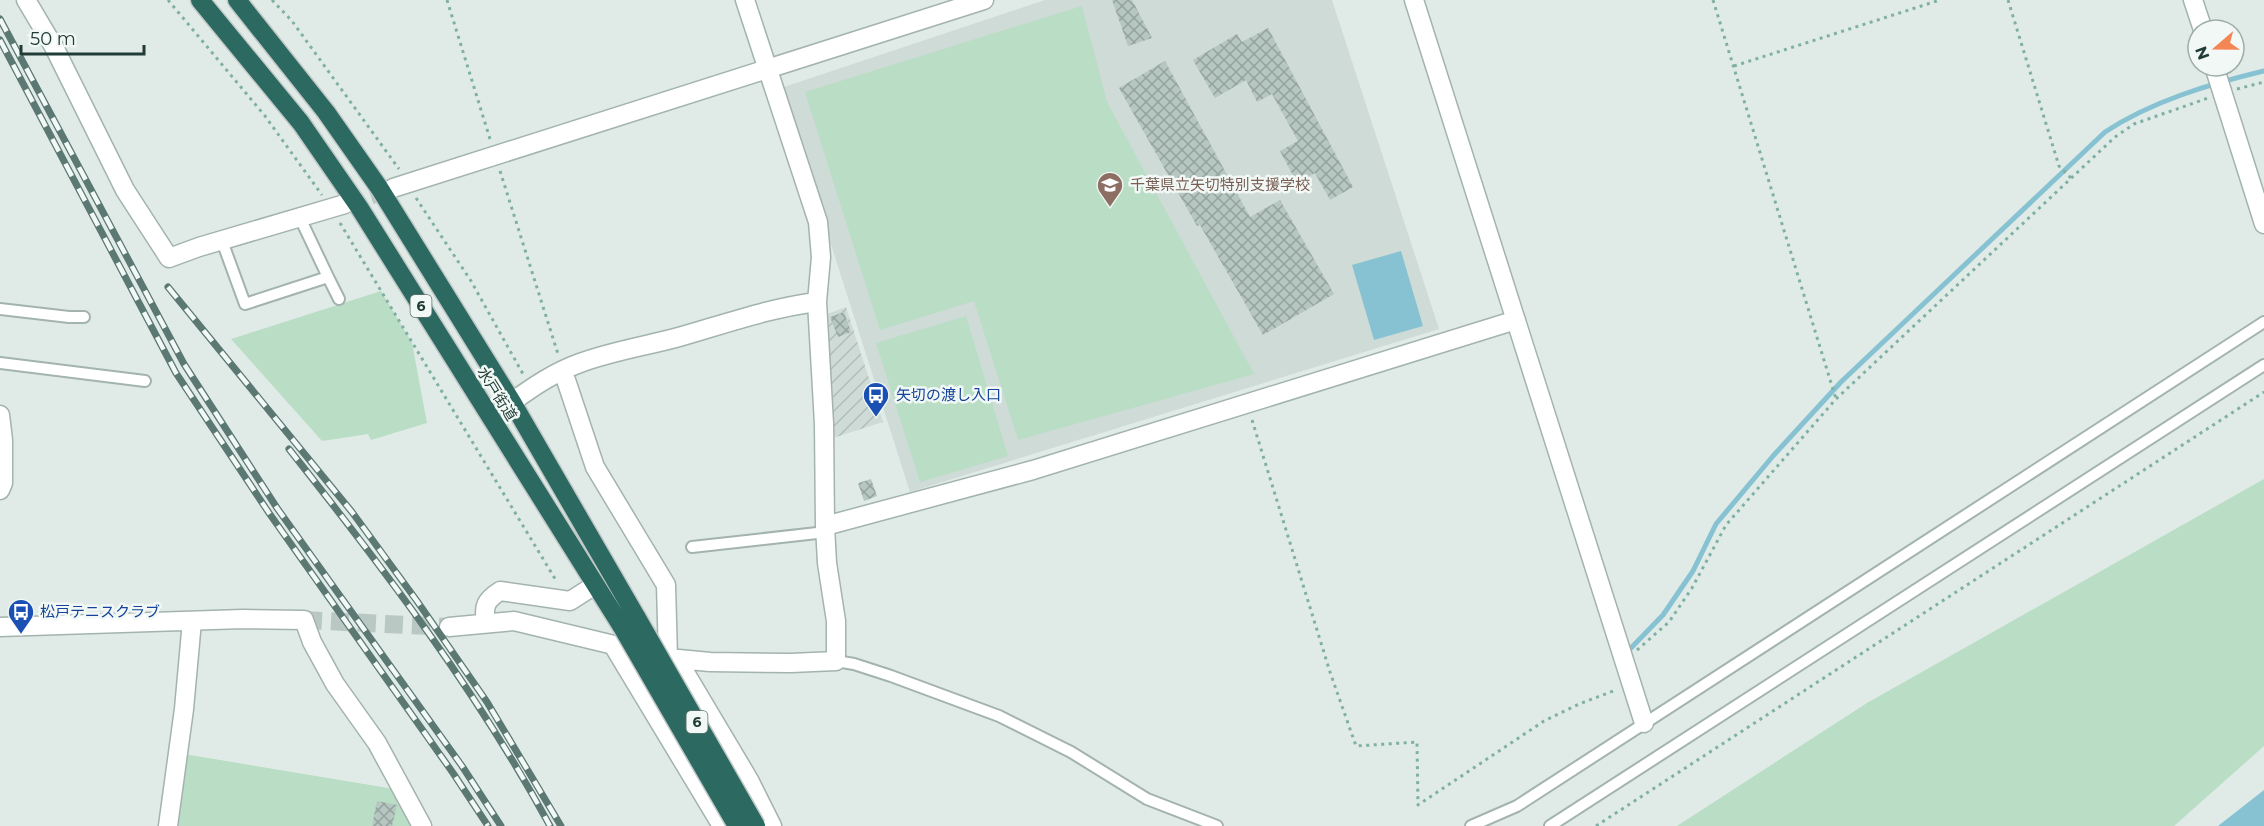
<svg xmlns="http://www.w3.org/2000/svg" width="2264" height="826" font-family="Montserrat,'Noto Sans JP',sans-serif">
<style>
.built{fill:#cfdbd6}
.industrial{fill:url(#industrial-furrows)}
.green{fill:#b9ddc5}
.water{fill:#87c2d2}
.lines{fill:none;stroke-linecap:round;stroke-linejoin:round}
.stream{stroke:#87c2d2;stroke-width:5}
.building{fill:url(#building-cross-hatch)}
.street-tunnel{stroke:#bac8c4;stroke-width:18;stroke-dasharray:18 9;stroke-linecap:butt}
.lane-casing{stroke:#a3b3ae;stroke-width:14}
.street-casing{stroke:#a3b3ae;stroke-width:21}
.highway-casing{stroke:#c1c8c7;stroke-width:21}
.path{stroke:#80b0a4;stroke-width:3;stroke-dasharray:3 4.5;stroke-linecap:butt}
.lane{stroke:#fff;stroke-width:10}
.street{stroke:#fff;stroke-width:18}
.highway{stroke:#2c6960;stroke-width:18}
.rail-casing{stroke:#5b7872;stroke-width:7}
.rail{stroke:#f1f8f5;stroke-width:4.5;stroke-dasharray:14;stroke-linecap:butt}
.highway-bridge-casing{stroke:#c1c8c7;stroke-width:21;stroke-linecap:butt}
.highway-bridge{stroke:#2c6960;stroke-width:18}
.labels{text-anchor:middle;stroke-width:5;stroke-linejoin:round;paint-order:stroke}
.shield{fill:#f1f8f5;stroke:#5f746f;stroke-width:1.5}
.shield-label{font-size:14px;font-weight:bold;fill:#213c36}
.education-label{font-size:15px;fill:#785e54;stroke:#f1f8f5;text-anchor:start}
.street-label{font-size:15px;fill:#213c36;stroke:#f1f8f5}
.transit-label{font-size:15px;fill:#164399;stroke:#f1f8f5;text-anchor:start}
</style>
<defs>
<pattern id="industrial-furrows" width="10" height="10" patternUnits="userSpaceOnUse" patternTransform="scale(1.5)"><rect width="10" height="10" fill="#cfdbd6"/><path d="M-1 1l2-2M0 10L10 0M9 11l2-2" fill="none" stroke="#b1bdb8"/></pattern>
<pattern id="building-cross-hatch" width="8" height="8" patternUnits="userSpaceOnUse" patternTransform="scale(1.5)"><rect width="8" height="8" fill="#b6c6c0"/><path d="M0 0l8 8M0 8l8-8" fill="none" stroke="#94a29d"/></pattern>
</defs>
<rect width="100%" height="100%" fill="#e0ebe7"/>
<!-- built -->
<path class="built" d="M1045,0H1332L1439,329L910,492L781,88Z"/>
<!-- industrial -->
<path class="industrial" d="M846,307L883,422L833,438L827,314Z"/>
<!-- green -->
<path class="green" d="M1082,6L1107,102L1254,374L1018,440L974,301L880,330L805,92Z
M381,291L412,343L427,423L371,440L368,434L322,441L231,339Z
M966,316L1008,456L920,482L876,343Z
M2264,479V746L2174,826H1677L1867,703Z
M184,754L394,789L413,826H174Z"/>
<!-- water -->
<path class="water" d="M1401,251L1423,326L1374,340L1352,265Z
M2264,790V826H2218Z"/>
<g class="lines">
<!-- stream -->
<path class="stream" d="M1630,649L1663,615L1693,571L1716,524L1773,456L1841,382L2105,132C2152,101 2210,84 2264,71"/>
</g>
<!-- building -->
<path class="building" d="M1112,0H1132L1152,38L1128,46Z
M1268,28L1353,187L1330,200L1315,173L1297,183L1280,151L1298,141L1272,94L1257,102L1246,80L1215,98L1193,60L1237,34L1242,42Z
M1165,61L1250,217L1280,200L1334,294L1263,335L1200,225L1197,226L1119,88Z
M844,312L851,332L838,337L830,317Z
M871,479L877,496L864,501L858,483Z
M377,801L397,805L392,826H372Z"/>
<g class="lines">
<!-- street-tunnel -->
<path class="street-tunnel" d="M345,204L393,188
M304,620L449,627"/>
<!-- lane casing -->
<g class="lane-casing">
<path id="lane" d="M222,241L245,304L328,277L300,218
M328,277L339,299
M0,309L69,317H84
M0,363L145,381
M692,547L826,532
M836,661L854,664L891,676L999,716L1071,752L1147,799L1217,826
M1471,826L1517,806L2264,322
M1550,826L2264,365"/>
</g>
<!-- street casing -->
<g class="street-casing">
<path id="street" d="M26,0L54,47L125,190L169,258L199,247L345,204
M1414,0L1644,723
M2193,0L2203,30
M2214,66L2264,224
M393,188L984,0
M566,380L595,467L666,585L668,658
M512,402C534,386 555,372 580,363C612,351 646,346 679,337C725,324 769,308 817,302
M0,415L3,440V483L0,490
M825,526L1033,470L1516,320
M486,622C483,606 486,600 500,591L570,601L595,585
M0,627L243,619L304,620L312,642L335,684L377,743L422,826
M449,627L514,621L668,658L710,662L791,663L836,661V621L827,563L825,526L824,424L817,302L821,257L818,222L745,0
M613,645L722,826
M677,659L749,780L772,826
M168,826L184,709L192,621"/>
</g>
<!-- highway casing -->
<g class="highway-casing">
<path id="highway" d="M200,0L301,123L359,207L622,627
M237,0L326,112L380,189L512,402L637,618"/>
</g>
<!-- path -->
<path class="path" d="M168,0L265,116L322,195
M272,0L292,21L399,169
M447,0L490,139
M1713,0L1836,399
M2008,0L2059,166L2071,178
M1734,66L1940,0
M2237,89L2264,82
M500,171L558,354
M416,198L471,281L523,374
M340,223L557,582
M1252,420L1330,672L1356,746L1417,742L1418,805L1544,721L1579,704L1616,690
M1637,650L1669,622L1692,588L1726,525L1836,399L2115,137L2134,124L2208,98
M1596,826L2264,392"/>
<!-- lane -->
<use href="#lane" class="lane"/>
<!-- street -->
<use href="#street" class="street"/>
<!-- highway -->
<use href="#highway" class="highway"/>
<!-- rail casing -->
<g class="rail-casing">
<path id="rail" d="M0,19L184,364L277,508L462,766L501,826
M0,40L176,373L269,513L453,773L488,826
M168,287L352,512L417,601L487,702L561,826
M289,449C384,569 477,691 550,826"/>
</g>
<!-- rail -->
<use href="#rail" class="rail"/>
<!-- highway-bridge casing -->
<g class="highway-bridge-casing">
<path id="highway-bridge" d="M637,618L756,826
M622,627L737,826"/>
</g>
<!-- highway-bridge -->
<use href="#highway-bridge" class="highway-bridge"/>
</g>
<!-- icons -->
<defs>
<g id="school-pin" transform="scale(1.35)"><path d="M0 17L-7.5 6A9.5 9.5 0 1 1 7.5 6Z" fill="#8d6e63" stroke="#f1f8f5"/><path d="M0-5L7-2L0 1L-7-2ZM-4 1L0 2.5L4 1V4Q0 6-4 4Z" fill="#fff"/></g>
<g id="bus-pin" transform="scale(1.35)"><path d="M0 17L-7.5 6A9.5 9.5 0 1 1 7.5 6Z" fill="#1a4fb4" stroke="#f1f8f5"/><path d="M-5-6H5V4H4V6H2V4H-2V6H-4V4H-5ZM-3.5-4V0h7V-4ZM-3.5 1.2v1.5H-2V1.2ZM2 1.2v1.5H3.5V1.2Z" fill="#fff"/></g>
</defs>
<g fill-rule="evenodd">
<use href="#school-pin" x="1110" y="185"/>
<use href="#bus-pin" x="876" y="395"/>
<use href="#bus-pin" x="21" y="612"/>
</g>
<g class="labels">
<!-- shield labels -->
<g class="shield">
<rect x="410.5" y="295" width="21" height="22" rx="4.5"/>
<rect x="686.5" y="711" width="21" height="22" rx="4.5"/>
</g>
<g class="shield-label">
<text x="421" y="311">6</text>
<text x="697" y="727">6</text>
</g>
<!-- education labels -->
<g class="education-label">
<text x="1130" y="190">千葉県立矢切特別支援学校</text>
</g>
<!-- street labels -->
<g class="street-label">
<text transform="translate(497 394) rotate(58)" y="5">水戸街道</text>
</g>
<!-- transit labels -->
<g class="transit-label">
<text x="896" y="400">矢切の渡し入口</text>
<text x="40" y="617">松戸テニスクラブ</text>
</g>
</g>
<!-- north arrow -->
<g transform="translate(2216 48) rotate(250)"><circle r="28" fill="#f1f8f5" stroke="#9eada9" stroke-width="1.5"/>
<path d="M0-4.5L10 22L0 15L-10 22Z" fill="#f48656"/>
<text y="-9" font-size="16" font-weight="bold" text-anchor="middle" fill="#213c36">N</text>
</g>
<!-- scale -->
<path d="M21 45v9h123v-9" fill="none" stroke="#213c36" stroke-width="3"/>
<text x="30" y="45" font-size="18" fill="#213c36" stroke="#f1f8f5" stroke-width="4.5" paint-order="stroke">50 m</text>
</svg>
